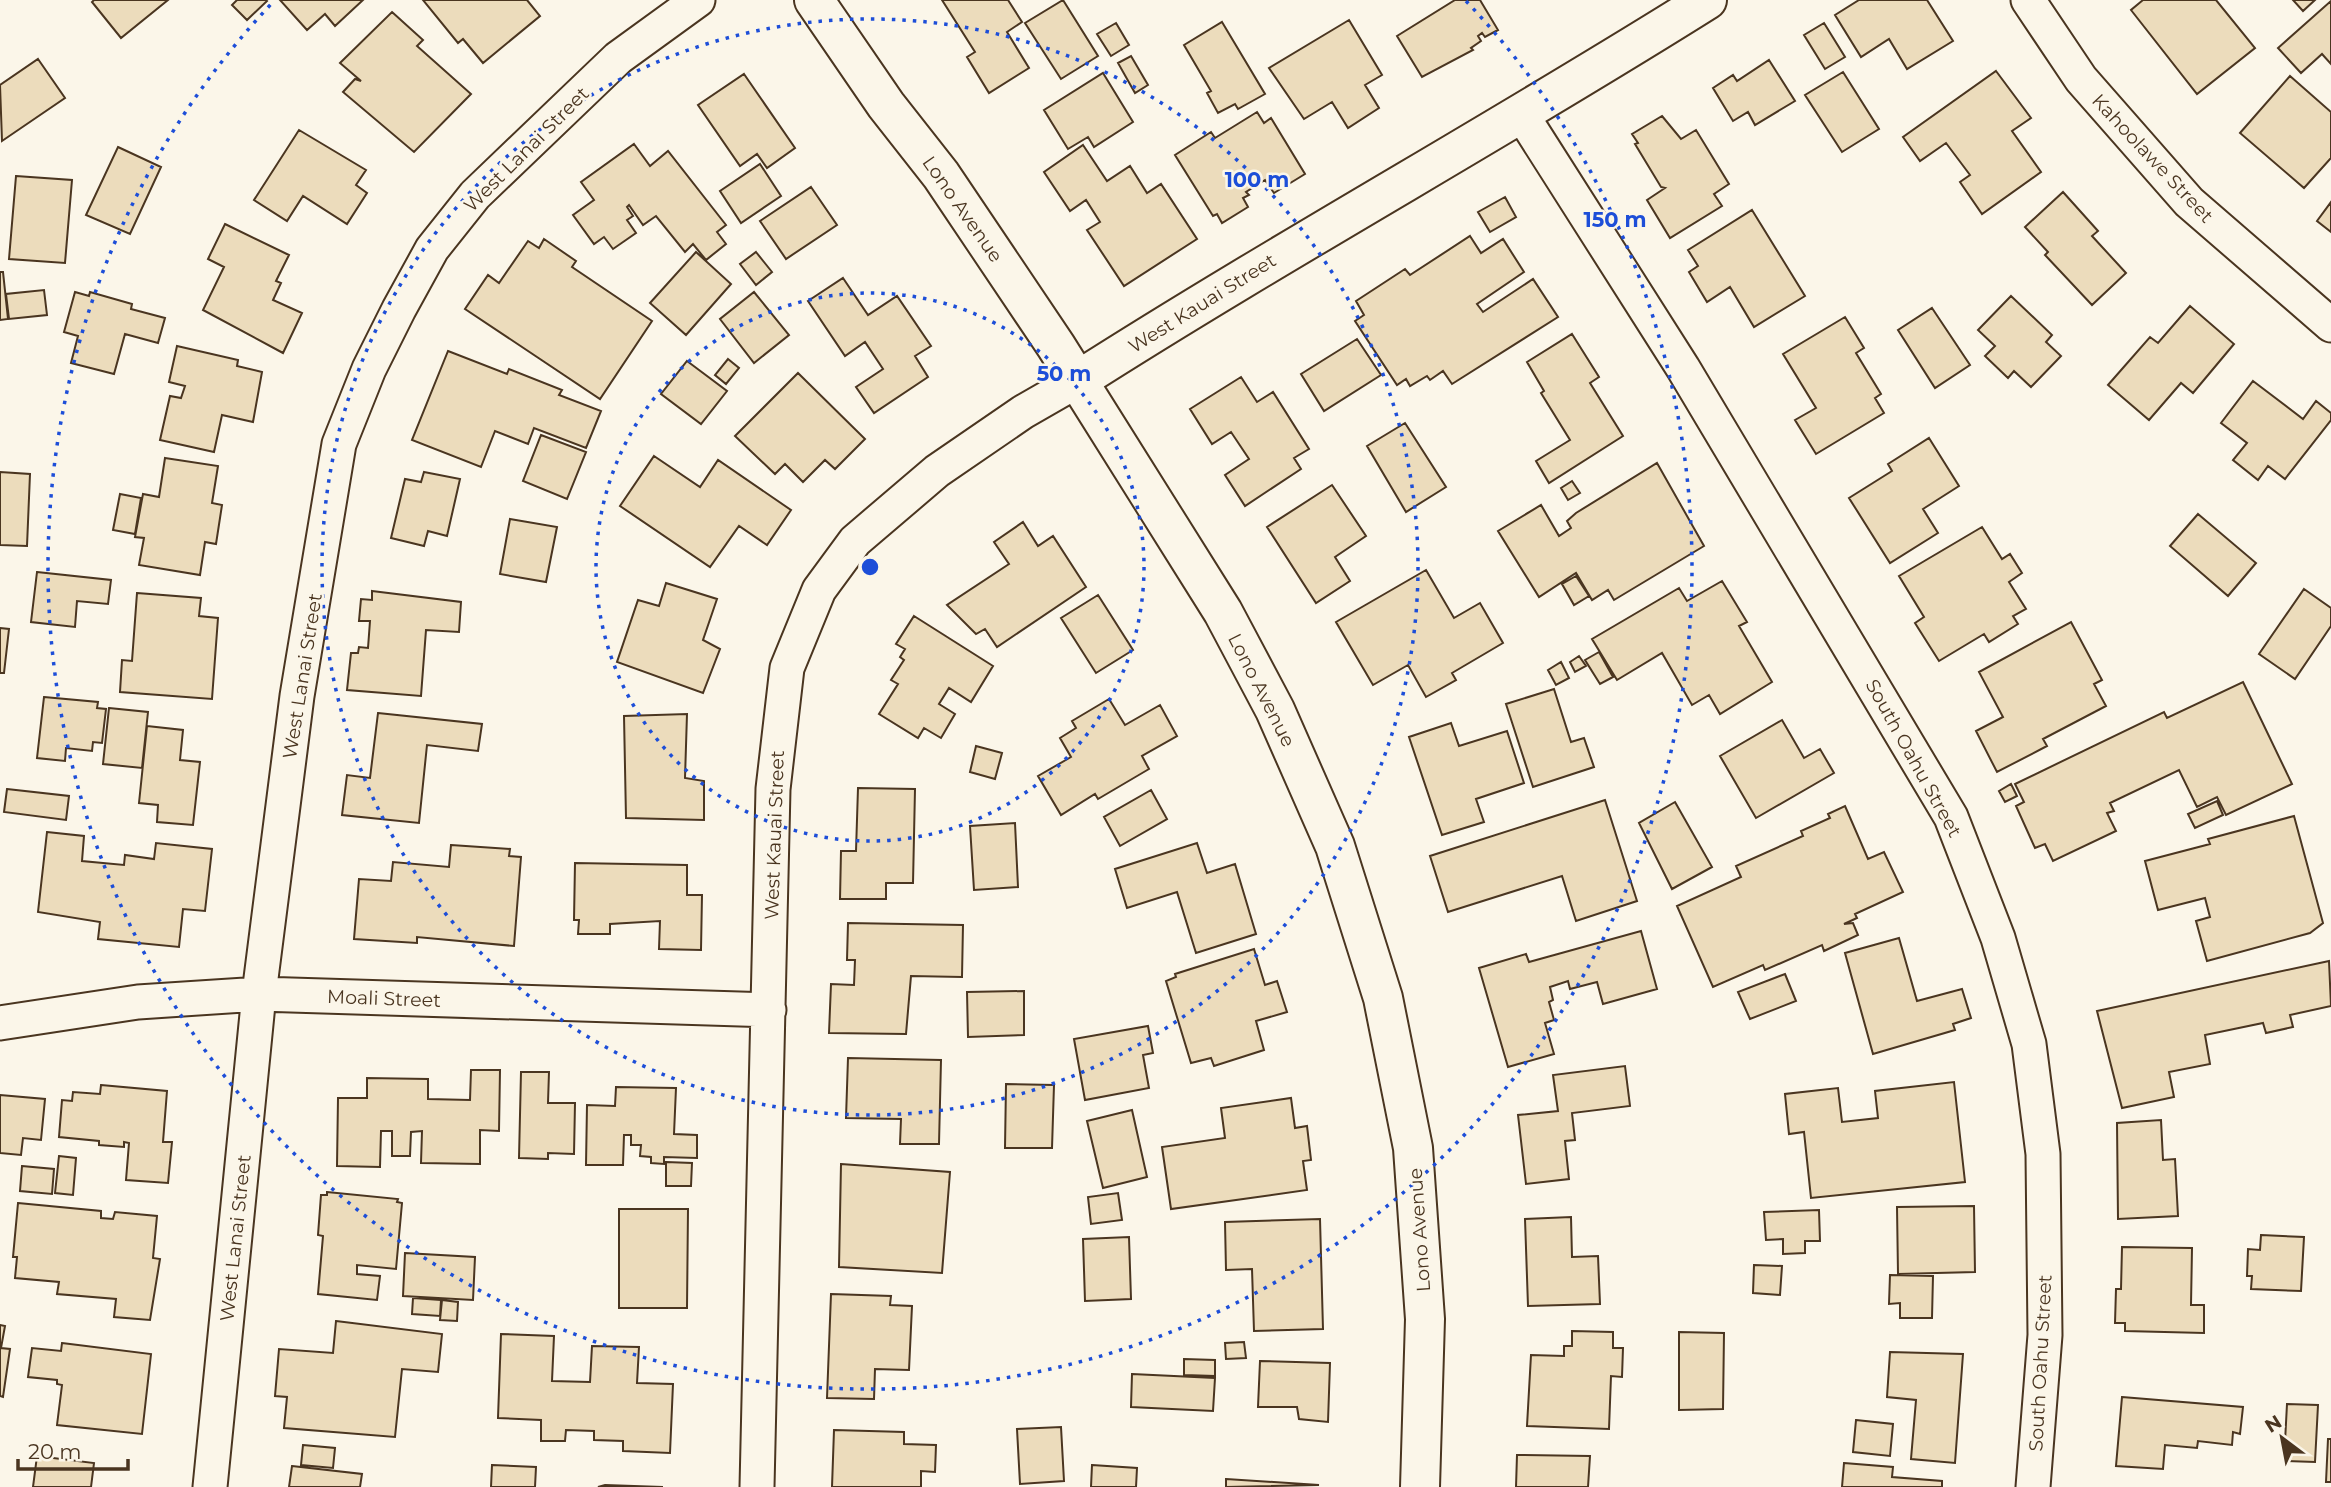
<svg xmlns="http://www.w3.org/2000/svg" width="2331" height="1487" font-family="Montserrat,sans-serif">
<style>
.building{fill:#ecdcbc;stroke:#4a3520;stroke-width:2}
.lines{fill:none;stroke-linecap:round;stroke-linejoin:round}
.street-casing{stroke:#4a3520;stroke-width:37}
.secondary-casing{stroke:#4a3520;stroke-width:42}
.street{stroke:#fbf6e9;stroke-width:33}
.secondary{stroke:#fbf6e9;stroke-width:38}
.ring{fill:none;stroke:#1d4ed8;stroke-width:3.5;stroke-dasharray:3.5 7}
.labels{text-anchor:middle;stroke-width:5;stroke-linejoin:round;paint-order:stroke}
.street-label{font-size:19px;fill:#4a3520;stroke:#fbf6e9}
.centre{fill:#1d4ed8;stroke:#fbf6e9;stroke-width:3.5}
.ring-label{font-size:21px;text-anchor:middle;font-weight:bold;fill:#1d4ed8;stroke:#fbf6e9;stroke-width:5;stroke-linejoin:round;paint-order:stroke}
</style>
<rect width="100%" height="100%" fill="#fbf6e9"/>
<!-- building -->
<path class="building" d="M94,0H168L121,38L92,2Z
M237,0H266L267,1L247,20L232,5Z
M280,0H363L335,26L325,14L307,30Z
M423,0H527L540,16L483,63L463,39L458,43Z
M942,0H1008L1022,22L1007,32L1029,68L989,93L967,57L975,52Z
M1063,0L1098,56L1061,79L1025,23Z
M1455,0H1480L1498,30L1485,37L1482,33L1478,36L1481,41L1471,48L1473,50L1422,77L1397,36Z
M1859,0H1927L1953,41L1907,69L1889,39L1861,57L1835,15Z
M2143,0H2216L2255,48L2197,94L2131,10Z
M2293,0H2315L2303,11Z
M2331,1V64L2322,54L2301,73L2278,48Z
M392,12L423,40L417,46L471,94L414,152L343,92L355,79L361,81L340,63Z
M1349,20L1382,75L1365,85L1379,108L1348,128L1332,102L1304,119L1269,68Z
M1222,22L1265,94L1238,109L1235,104L1218,113L1207,93L1211,91L1184,45Z
M1116,23L1129,45L1111,56L1097,34Z
M1824,23L1845,57L1825,69L1804,35Z
M1131,56L1148,85L1135,93L1118,63Z
M38,59L65,98L2,141L0,85Z
M1769,60L1795,101L1755,125L1748,112L1733,121L1713,88L1733,75L1737,81Z
M1996,71L2031,118L2012,131L2041,172L1982,214L1960,182L1970,175L1946,143L1920,161L1903,137Z
M1843,72L1879,129L1842,152L1805,95Z
M1103,73L1133,122L1094,147L1088,137L1068,149L1044,110Z
M744,74L795,148L767,168L757,154L740,166L698,105Z
M2290,76L2331,112V158L2304,188L2240,133Z
M1257,112L1264,123L1271,118L1305,174L1274,193L1265,180L1246,192L1249,195L1243,198L1248,207L1222,223L1217,214L1213,216L1175,155L1211,132L1215,138Z
M1662,116L1681,139L1696,130L1729,184L1714,194L1722,206L1670,238L1647,200L1665,188L1661,187L1635,144L1638,143L1632,134Z
M299,130L366,170L356,185L367,193L347,224L303,196L287,221L254,200Z
M634,144L650,166L668,151L726,225L717,232L726,244L706,260L693,244L685,252L656,216L643,225L629,205L627,207L633,216L627,220L636,233L613,249L604,237L594,244L573,215L594,200L581,182Z
M1083,145L1107,181L1130,166L1147,193L1161,184L1197,239L1124,286L1087,230L1100,222L1086,200L1070,211L1044,172Z
M118,147L161,167L130,234L86,215Z
M760,164L781,196L741,223L720,191Z
M16,176L72,180L65,263L9,259Z
M811,187L837,225L786,259L760,221Z
M2063,192L2098,231L2092,236L2126,273L2092,305L2045,255L2048,252L2025,227Z
M1505,197L1516,217L1490,232L1478,212Z
M2331,202V232L2317,221Z
M1752,210L1805,296L1754,327L1730,287L1707,302L1689,272L1698,266L1688,250Z
M225,224L289,255L276,281L281,283L273,300L302,313L283,353L203,310L224,267L208,259Z
M1470,236L1481,253L1503,239L1524,272L1477,304L1483,312L1533,279L1558,317L1452,384L1443,371L1430,380L1427,376L1410,386L1406,379L1397,385L1355,321L1364,315L1356,301L1405,269L1410,275Z
M544,239L576,261L572,267L652,321L600,399L465,309L488,275L499,283L528,241L539,248Z
M696,252L731,284L686,335L650,303Z
M756,252L772,272L756,285L740,264Z
M0,272H3L8,319L0,320Z
M843,278L868,315L897,296L931,346L915,356L928,377L874,413L856,387L883,369L865,342L845,356L808,301Z
M44,290L47,315L9,319L6,294Z
M75,292L89,296L90,292L132,304L131,309L165,318L158,343L125,334L114,374L71,363L78,336L64,332Z
M754,292L789,335L754,363L720,319Z
M2011,296L2052,335L2046,342L2061,356L2031,387L2014,371L2008,378L1985,356L1995,346L1978,330Z
M2190,306L2234,344L2193,393L2181,383L2149,420L2108,385L2150,337L2158,343Z
M1932,308L1970,365L1935,388L1898,330Z
M1845,317L1864,348L1856,353L1881,394L1875,398L1884,413L1816,454L1795,420L1816,408L1783,354Z
M1572,334L1599,377L1590,383L1623,436L1549,483L1536,461L1570,440L1541,393L1544,391L1527,362Z
M1357,339L1381,375L1324,411L1301,374Z
M177,346L238,360L237,366L262,372L253,422L222,415L214,452L160,440L170,396L181,398L185,386L169,382Z
M448,351L507,374L509,369L562,390L559,395L601,411L586,448L534,428L528,444L495,431L481,467L412,440Z
M728,359L739,368L726,384L715,375Z
M687,361L727,391L701,424L661,394Z
M798,373L865,439L835,469L825,460L803,482L785,464L775,474L735,436Z
M1241,377L1257,402L1273,392L1309,449L1294,458L1301,469L1245,506L1225,475L1249,459L1231,432L1212,444L1190,409Z
M2253,381L2303,419L2316,401L2331,413V420L2285,479L2268,466L2258,480L2233,460L2247,443L2221,423Z
M1405,423L1446,487L1406,512L1367,446Z
M541,435L586,452L567,499L523,481Z
M1929,438L1959,486L1923,509L1938,533L1890,563L1849,498L1892,471L1888,464Z
M654,456L700,487L718,460L791,510L767,545L739,526L710,567L620,506Z
M165,458L218,466L212,503L222,505L216,544L205,542L200,575L139,565L144,538L135,537L143,494L159,497Z
M1657,463L1704,546L1614,600L1608,590L1592,600L1576,573L1539,597L1498,531L1541,505L1559,536L1571,528L1567,521L1576,513Z
M0,472L30,474L27,546L0,545Z
M424,472L460,479L447,536L428,531L424,546L391,538L405,479L421,482Z
M1572,481L1580,493L1568,500L1561,488Z
M1332,485L1366,536L1335,557L1350,581L1316,603L1267,527Z
M120,494L141,498L135,534L113,530Z
M2198,514L2256,563L2228,596L2170,546Z
M510,519L557,527L546,582L500,574Z
M1023,522L1038,546L1053,536L1086,587L997,647L985,629L976,634L947,605L1009,564L994,542Z
M1982,527L2002,559L2010,554L2022,573L2009,582L2026,609L2013,616L2018,624L1989,642L1984,634L1939,661L1915,623L1924,617L1899,576Z
M1426,570L1454,618L1480,603L1503,643L1452,673L1456,680L1426,697L1408,665L1373,685L1336,622Z
M37,572L111,580L108,604L77,601L75,627L31,622Z
M1576,576L1589,596L1574,605L1562,584Z
M1722,581L1747,622L1739,626L1772,682L1720,714L1709,695L1692,705L1662,653L1617,680L1592,639L1679,588L1687,601Z
M666,583L717,599L703,640L720,649L703,693L617,662L638,600L659,606Z
M2304,589L2331,608V626L2295,679L2259,654Z
M372,591L461,602L459,632L426,630L421,696L347,690L351,653H358L359,647L368,648L370,621H359L361,599L372,600Z
M137,593L201,598L199,616L218,618L212,699L120,692L122,660L132,661Z
M1098,595L1133,650L1096,673L1061,618Z
M914,616L993,666L971,702L949,688L939,704L955,714L941,738L924,728L918,738L879,714L898,684L891,680L904,660L900,657L905,649L896,644Z
M2071,622L2102,680L2094,684L2106,706L2043,739L2047,746L1997,772L1976,731L2003,717L1979,672Z
M0,628L9,629L4,673H0Z
M1599,652L1613,677L1600,684L1585,660Z
M1579,656L1586,666L1575,672L1570,662Z
M1561,662L1569,678L1556,685L1548,670Z
M2243,682L2292,784L2226,815L2217,797L2197,807L2179,770L2110,803L2114,811L2107,813L2116,831L2053,861L2045,844L2035,848L2016,806L2024,802L2015,784L2164,712L2167,718Z
M1554,689L1571,742L1584,738L1594,767L1533,787L1506,704Z
M44,697L98,702L97,708L106,709L102,743L93,742L92,751L66,748L65,761L37,758Z
M1109,699L1125,725L1160,705L1177,736L1142,756L1149,769L1098,799L1095,794L1061,815L1038,776L1071,757L1060,738L1076,728L1072,721Z
M109,708L148,712L142,768L103,764Z
M378,713L482,724L478,751L427,745L419,823L342,815L347,775L370,778Z
M687,714L685,778L704,781V820L626,818L624,716Z
M1782,720L1804,758L1820,749L1834,773L1756,818L1720,756Z
M1451,723L1459,746L1507,731L1524,783L1476,799L1484,822L1442,835L1409,737Z
M147,726L183,730L180,760L200,762L193,825L157,822L158,805L139,803Z
M976,746L1002,753L995,779L970,772Z
M2011,784L2017,796L2005,802L1999,791Z
M858,788L915,789L913,883H886V899H840L841,851H856Z
M7,789L69,796L66,820L4,812Z
M1151,790L1167,819L1120,846L1104,817Z
M1605,800L1637,901L1576,921L1562,876L1448,912L1430,856Z
M2217,801L2223,815L2195,828L2188,814Z
M1675,802L1712,867L1672,889L1639,823Z
M1845,806L1868,859L1884,852L1903,892L1855,914L1857,918L1844,924L1853,923L1858,935L1824,951L1822,945L1765,970L1763,965L1713,987L1677,906L1741,877L1736,866L1803,836L1801,831L1830,818L1828,814Z
M2294,816L2323,923L2310,933L2207,961L2196,921L2210,917L2205,898L2158,910L2145,861L2210,844L2208,839Z
M1015,823L1018,887L974,890L970,826Z
M47,832L84,836L82,861L124,865L125,855L154,859L156,843L212,849L205,911L183,909L179,947L98,939L100,922L38,912Z
M1197,843L1207,873L1235,864L1256,934L1196,953L1177,892L1127,908L1115,869Z
M451,845L510,849L509,856L521,857L514,946L417,937V943L354,939L359,879L391,881L393,862L449,867Z
M575,863L687,865V895H702L701,950L659,949L660,921L610,924V934H578L579,920H574Z
M848,923L963,925L962,977L911,976L906,1034L829,1033L831,984L854,985L855,960H847Z
M1641,931L1657,989L1603,1004L1597,982L1570,989L1568,981L1550,987L1553,1000L1549,1002L1554,1020L1545,1023L1554,1054L1508,1067L1479,968L1526,954L1529,962Z
M1899,938L1917,1001L1962,989L1971,1018L1953,1024L1955,1030L1873,1054L1845,953Z
M1254,949L1265,985L1277,981L1287,1012L1256,1021L1264,1050L1214,1066L1211,1058L1191,1063L1166,981L1176,977L1175,974Z
M2329,961L2331,1006L2290,1015L2293,1027L2266,1033L2263,1023L2205,1035L2210,1064L2169,1072L2174,1097L2122,1108L2097,1011Z
M1785,974L1796,1001L1750,1019L1738,992Z
M1024,991V1035L968,1037L967,992Z
M1148,1026L1153,1053L1143,1055L1149,1088L1085,1100L1074,1039Z
M848,1058L941,1060L939,1144H900L901,1119L846,1118Z
M1625,1066L1630,1106L1572,1113L1575,1140L1565,1141L1569,1179L1526,1184L1518,1115L1558,1111L1553,1075Z
M471,1070H500L499,1131L480,1130V1164L421,1163L422,1131L411,1132L410,1156H392V1131H381L380,1167L337,1166L338,1098H367V1078L428,1079V1099L470,1100Z
M521,1072H549L548,1103H575L574,1154L548,1153V1159L519,1158Z
M1954,1082L1965,1182L1811,1198L1804,1132L1789,1134L1785,1094L1838,1088L1842,1122L1878,1118L1875,1091Z
M1006,1084L1054,1085L1052,1148H1005Z
M101,1085L167,1091L163,1142H172L168,1183L126,1180L129,1143L124,1142V1147L99,1145V1141L59,1137L62,1100L72,1101L73,1092L100,1094Z
M616,1087L676,1088L674,1134L697,1135V1158L664,1157V1164L651,1163V1157L640,1156L641,1145H631V1135H624L623,1165H586L587,1105L615,1106Z
M0,1095L45,1099L41,1140L23,1138L21,1155L0,1153Z
M1291,1098L1295,1128L1307,1126L1311,1160L1303,1161L1307,1190L1171,1209L1162,1147L1225,1138L1221,1108Z
M1132,1110L1147,1177L1103,1188L1087,1121Z
M2161,1120L2163,1160L2175,1159L2178,1216L2118,1219L2117,1123Z
M59,1156L76,1158L73,1195L55,1193Z
M666,1162L692,1163L691,1186H666Z
M841,1164L950,1172L942,1273L839,1267Z
M22,1166L54,1169L52,1194L20,1191Z
M327,1192L398,1199L397,1202L402,1203L396,1269L357,1265V1274L380,1276L377,1300L318,1294L323,1236L318,1235L321,1195H327Z
M1118,1193L1122,1220L1091,1224L1088,1197Z
M18,1203L101,1211V1218L113,1219L115,1212L157,1216L153,1258L160,1259L150,1320L114,1317L116,1299L57,1294L59,1282L15,1278L17,1257H13Z
M1974,1206L1975,1272L1898,1274L1897,1207Z
M619,1209H688L687,1308H619Z
M1819,1210L1820,1241H1805V1253L1783,1254V1239L1766,1240L1764,1212Z
M1571,1217L1572,1257L1598,1256L1600,1304L1528,1306L1525,1219Z
M1320,1219L1323,1329L1254,1331L1252,1269L1226,1270L1225,1222Z
M2261,1235L2304,1237L2301,1291L2251,1289L2252,1276H2247L2248,1249L2260,1250Z
M1129,1237L1131,1299L1085,1301L1083,1239Z
M2122,1247L2192,1248L2191,1305H2204V1333L2125,1331V1323H2115L2116,1289H2121Z
M405,1253L475,1257L473,1300L403,1296Z
M1754,1265L1782,1266L1780,1295L1753,1293Z
M1890,1275L1933,1276L1932,1318H1900V1303L1889,1304Z
M831,1294L891,1296L890,1305L912,1306L909,1370L875,1369L874,1399L827,1398Z
M413,1298L441,1300L440,1316L412,1314Z
M442,1300L458,1302L457,1321L440,1320Z
M336,1321L442,1334L438,1372L402,1369L395,1437L284,1428L287,1397L275,1396L279,1349L333,1353Z
M0,1325L5,1326L1,1348L10,1349L3,1397L0,1396Z
M1572,1331L1613,1332V1348H1623L1622,1377L1611,1376L1609,1429L1527,1426L1531,1355L1564,1356V1346H1572Z
M1679,1332L1724,1333L1723,1409L1679,1410Z
M501,1334L554,1336L552,1381L590,1382L592,1346L639,1347L637,1383L673,1384L670,1453L623,1451V1441L594,1440V1431L566,1430L565,1441H541V1420L498,1418Z
M1244,1342L1246,1358L1226,1359L1225,1343Z
M62,1343L151,1354L142,1434L57,1425L62,1385L57,1384V1380L28,1377L32,1348L61,1351Z
M1890,1352L1963,1354L1955,1463L1911,1459L1916,1400L1887,1397Z
M1184,1359L1215,1360V1376L1184,1375Z
M1260,1361L1330,1363L1328,1422L1299,1419L1297,1407H1258Z
M1132,1374L1215,1378L1213,1411L1131,1407Z
M2122,1397L2243,1407L2240,1434L2233,1432L2232,1445L2198,1441L2197,1448L2165,1445L2163,1469L2116,1466Z
M2287,1404L2318,1405L2315,1462L2284,1461Z
M1856,1420L1893,1424L1890,1456L1853,1452Z
M1061,1427L1064,1481L1020,1484L1017,1429Z
M834,1430L904,1432V1444L936,1445L935,1472L921,1471V1487H832Z
M2328,1439H2331V1482H2326Z
M303,1445L335,1448L333,1468L301,1465Z
M1517,1455L1590,1456L1588,1487H1516Z
M37,1456L94,1463L91,1487H33Z
M1844,1463L1893,1467L1892,1477L1942,1481V1487H1842Z
M492,1465L536,1467L535,1487H491Z
M1092,1465L1137,1468L1136,1487H1091Z
M292,1466L362,1474L360,1487H289Z
M1226,1479L1319,1485L1226,1487Z
M605,1485L663,1487H598Z"/>
<g class="lines">
<!-- street casing -->
<g class="street-casing">
<path id="street" d="M2028,0L2081,79L2189,202L2331,325
M1522,115L1683,368L1951,817L1998,938L2029,1044L2043,1154L2045,1335L2033,1487
M0,1023L138,1002L259,994L769,1010
M210,1487L259,994L297,696L339,444L369,369L399,309L432,249L475,195L618,58L698,0
M757,1487L773,789L787,668L819,590L855,541L937,471L1023,412L1077,381"/>
</g>
<!-- secondary casing -->
<g class="secondary-casing">
<path id="secondary" d="M814,0L886,105L941,175L1056,346L1223,612L1275,710L1335,846L1383,998L1413,1148L1425,1319L1420,1487
M1077,381C1284,249 1499,131 1707,0"/>
</g>
<!-- street -->
<use href="#street" class="street"/>
<!-- secondary -->
<use href="#secondary" class="secondary"/>
</g>
<!-- distance rings -->
<g class="ring">
<circle cx="870" cy="567" r="274"/>
<circle cx="870" cy="567" r="548"/>
<path d="M1466 1A822 822 0 1 1 274 1"/>
</g>
<g class="labels">
<!-- street labels -->
<g class="street-label">
<text transform="translate(526 149) rotate(-45)" y="7">West Lanai Street</text>
<text transform="translate(2153 158) rotate(47)" y="7">Kahoolawe Street</text>
<text transform="translate(963 209) rotate(55)" y="7">Lono Avenue</text>
<text transform="translate(1202 303) rotate(-32)" y="7">West Kauai Street</text>
<text transform="translate(302 676) rotate(-81)" y="7">West Lanai Street</text>
<text transform="translate(1262 690) rotate(63)" y="7">Lono Avenue</text>
<text transform="translate(1914 758) rotate(61)" y="7">South Oahu Street</text>
<text transform="translate(774 835) rotate(-88)" y="7">West Kauai Street</text>
<text transform="translate(384 998) rotate(2)" y="7">Moali Street</text>
<text transform="translate(1419 1230) rotate(-94)" y="7">Lono Avenue</text>
<text transform="translate(235 1238) rotate(-84)" y="7">West Lanai Street</text>
<text transform="translate(2040 1363) rotate(-87)" y="7">South Oahu Street</text>
</g>
</g>
<circle cx="870" cy="567" r="10" class="centre"/>
<g class="ring-label">
<text x="1257" y="187">100 m</text>
<text x="1615" y="227">150 m</text>
<text x="1064" y="381">50 m</text>
</g>
<!-- north arrow -->
<g transform="translate(2282 1438) rotate(328)" stroke="#fbf6e9" stroke-width="5" paint-order="stroke">
<path d="M0-5L12 26L0 18L-12 26Z" fill="#4a3520"/>
<text y="-10" font-size="19" font-weight="bold" text-anchor="middle" fill="#4a3520">N</text>
</g>
<!-- scale -->
<path d="M18 1459v10h110v-10" fill="none" stroke="#4a3520" stroke-width="3.5"/>
<text x="28" y="1459" font-size="21" fill="#4a3520" stroke="#fbf6e9" stroke-width="5" paint-order="stroke">20 m</text>
</svg>
